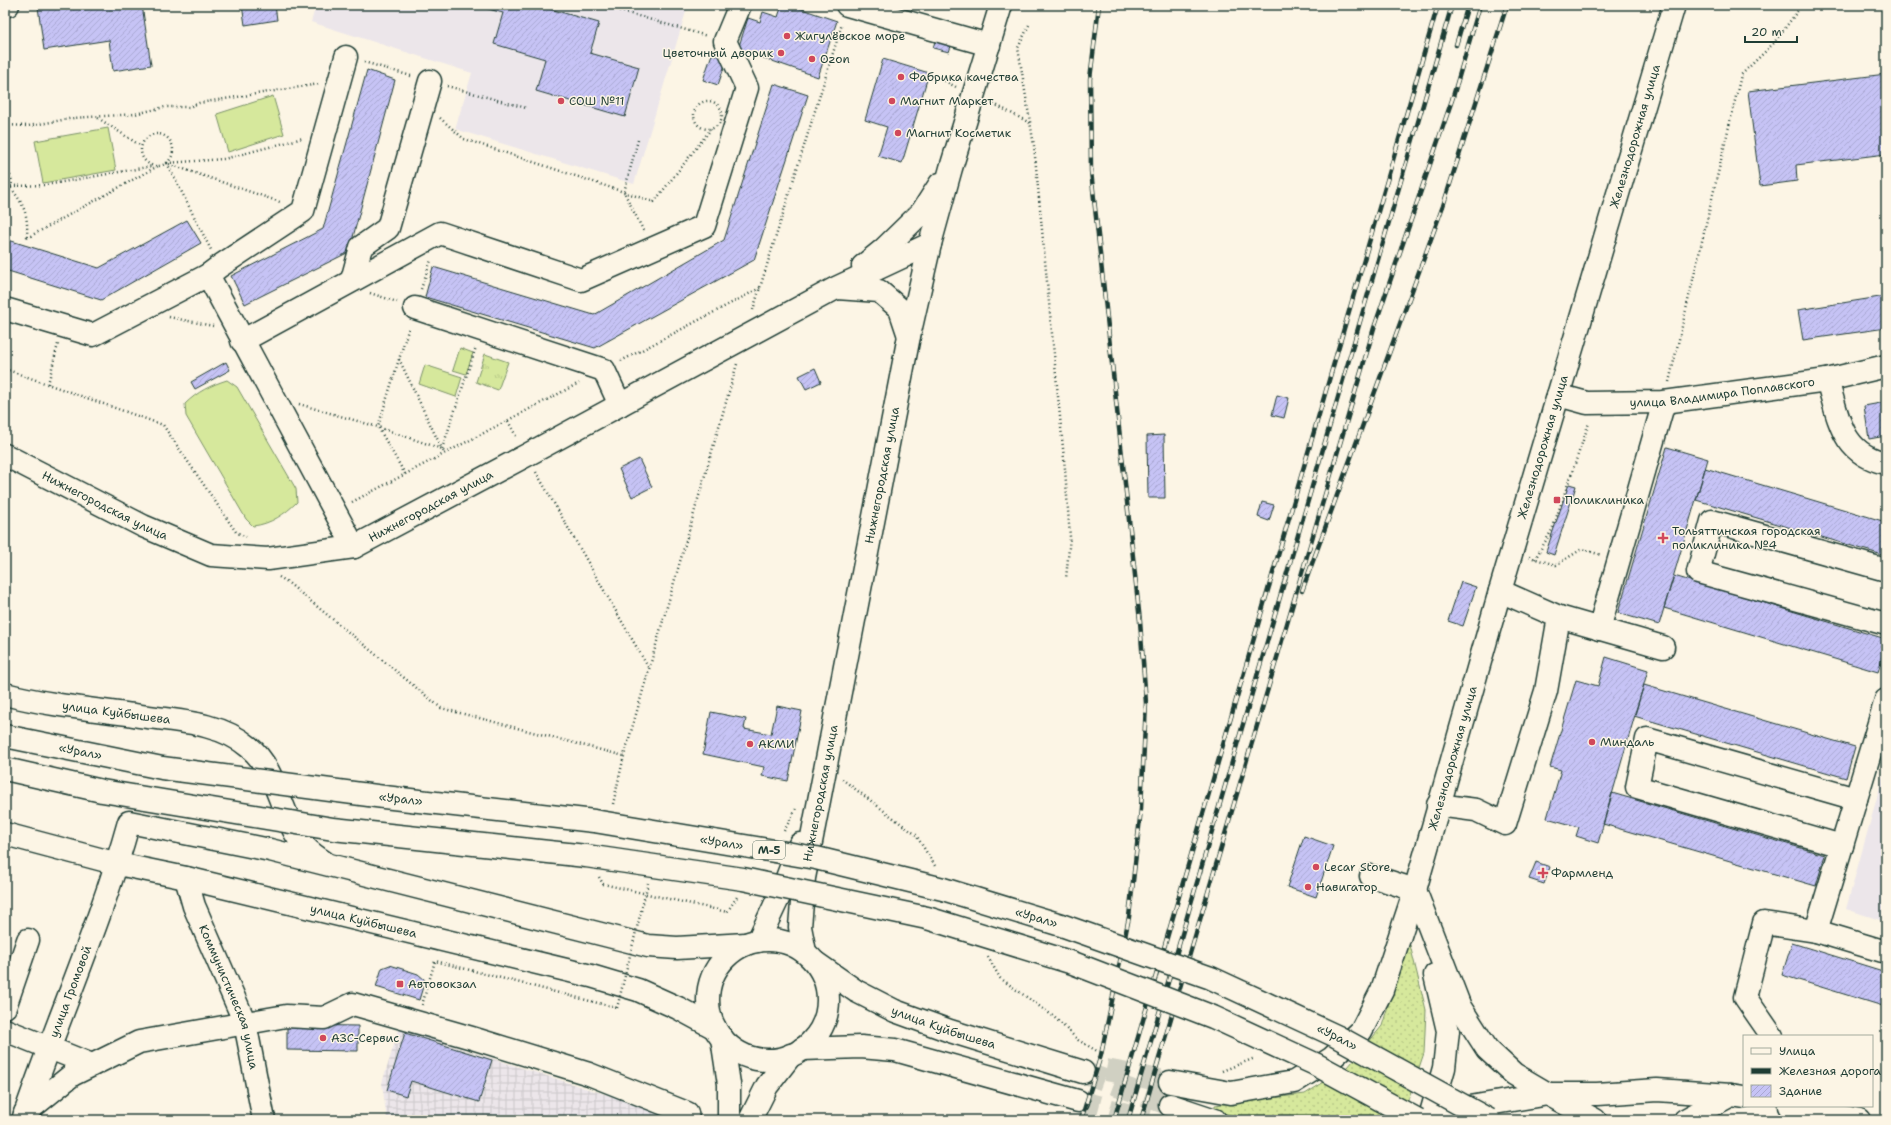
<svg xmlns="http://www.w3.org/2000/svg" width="1891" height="1125" font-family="'Shantell Sans',sans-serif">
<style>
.built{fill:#ece6ea}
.industrial{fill:url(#industrial-grid)}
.grass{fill:url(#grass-dots);stroke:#7a9268}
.park{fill:url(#park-tufts);stroke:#7a9268}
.garden{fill:#d6e89c;stroke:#7a9268}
.building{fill:url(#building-hatch);stroke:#1f3d34}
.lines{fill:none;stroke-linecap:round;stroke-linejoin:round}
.major-tunnel{stroke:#d0d0c2;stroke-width:22;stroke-dasharray:22 11;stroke-linecap:butt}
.minor-casing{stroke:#1f3d34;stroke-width:25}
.major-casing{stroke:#1f3d34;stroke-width:25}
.path{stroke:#1f3d34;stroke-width:2.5;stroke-dasharray:1 3;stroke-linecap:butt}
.minor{stroke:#fcf5e5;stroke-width:22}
.major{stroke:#fcf5e5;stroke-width:22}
.rail-casing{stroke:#1f3d34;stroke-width:4.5}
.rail{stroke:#fcf5e5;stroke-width:3;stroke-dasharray:9;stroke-linecap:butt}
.highway-bridge-casing{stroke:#1f3d34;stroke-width:25;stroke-linecap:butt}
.path-bridge{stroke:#1f3d34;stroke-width:2.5;stroke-dasharray:1 3;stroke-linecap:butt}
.highway-bridge{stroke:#fcf5e5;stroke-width:22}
.poi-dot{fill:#d1495b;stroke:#fcf5e5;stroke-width:1.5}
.labels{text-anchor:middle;stroke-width:3;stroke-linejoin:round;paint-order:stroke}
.shield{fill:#fcf5e5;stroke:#617469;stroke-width:1}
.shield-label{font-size:11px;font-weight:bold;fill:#1f3d34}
.poi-label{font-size:12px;fill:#1f3d34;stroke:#fcf5e5;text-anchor:start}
.street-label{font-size:12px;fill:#1f3d34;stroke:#fcf5e5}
</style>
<defs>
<pattern id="industrial-grid" width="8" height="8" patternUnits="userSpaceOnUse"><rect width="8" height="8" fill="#ece6ea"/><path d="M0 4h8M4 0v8" fill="none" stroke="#cac6c9"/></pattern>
<pattern id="grass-dots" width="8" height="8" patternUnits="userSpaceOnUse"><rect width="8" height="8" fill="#d6e89c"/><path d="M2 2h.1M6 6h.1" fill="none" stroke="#b7c887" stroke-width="1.8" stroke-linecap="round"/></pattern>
<pattern id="park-tufts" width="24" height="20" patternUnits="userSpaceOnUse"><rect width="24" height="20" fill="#d6e89c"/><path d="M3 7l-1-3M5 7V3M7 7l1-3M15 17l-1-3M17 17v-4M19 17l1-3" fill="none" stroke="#b7c887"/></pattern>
<pattern id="building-hatch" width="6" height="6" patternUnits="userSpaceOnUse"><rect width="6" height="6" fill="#c6c3f5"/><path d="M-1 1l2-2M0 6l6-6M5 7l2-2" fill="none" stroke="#aaa8d3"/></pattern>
</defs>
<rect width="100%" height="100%" fill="#fcf5e5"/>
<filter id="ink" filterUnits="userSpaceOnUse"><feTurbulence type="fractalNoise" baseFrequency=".025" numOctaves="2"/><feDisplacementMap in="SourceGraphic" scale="8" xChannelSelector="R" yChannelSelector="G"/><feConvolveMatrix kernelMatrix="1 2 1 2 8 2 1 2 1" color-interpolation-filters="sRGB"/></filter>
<g filter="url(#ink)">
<!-- built -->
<path class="built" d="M314,5H688L634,184L455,129L472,73L311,22L315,9Z
M1886,765V922L1846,909Z"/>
<!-- industrial -->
<path class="industrial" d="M399,1029L680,1118V1120H387L382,1083Z"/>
<!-- grass -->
<path class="grass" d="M1410,945L1426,1010L1424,1053L1406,1106L1387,1120H1251L1215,1111V1105L1305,1094L1348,1067L1382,1026L1406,946Z"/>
<!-- park -->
<path class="park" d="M485,354L508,362L498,390L476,382Z"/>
<!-- garden -->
<path class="garden" d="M273,96L284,134L228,152L217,114Z
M108,128L116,170L43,183L35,141Z
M460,348L473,353L466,374L453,370Z
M425,365L462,377L456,397L419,384Z
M227,380L237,387L296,489L297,502C285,514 271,524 253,526L246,519L186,416L185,404C197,392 211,385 227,380Z"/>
<!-- building -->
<path class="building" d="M55,5H142L151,65L113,71L109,40L44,50L38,7Z
M242,5H275L277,20L245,25Z
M474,5H536L599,23L590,53L639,67L625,117L536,91L545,59L494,44L503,13Z
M782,5H790L837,21L818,77L738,49L748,18L760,22L763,12L778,17Z
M936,38L952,43L949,52L933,48Z
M712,54L727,59L718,85L703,80Z
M883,59L929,73L902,163L878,156L887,127L865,120Z
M367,70L395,80L349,252L245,304L231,276L323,229Z
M1886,74V154L1796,165L1797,181L1760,186L1748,91Z
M774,84L808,95L754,260L595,348L425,297L433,267L594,315L724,240Z
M187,220L201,243L101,300L5,270V239L99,268Z
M1886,296V328L1803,340L1798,310Z
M226,362L230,370L195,389L191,382Z
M815,368L821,382L806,389L799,376Z
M1277,395L1289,398L1284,418L1272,415Z
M1886,402V436L1869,439L1864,406Z
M1164,435L1165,498H1148L1147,436Z
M1667,447L1708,459L1659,625L1618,613Z
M639,459L652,487L632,497L619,469Z
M1705,468L1886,522V556L1696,500Z
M1569,484L1576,486L1554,555L1546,552Z
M1262,502L1274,505L1269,521L1258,517Z
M1674,576L1886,639V645L1878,672L1664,608Z
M1461,582L1476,587L1463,626L1448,621Z
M1606,657L1648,670L1598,843L1576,836L1579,827L1547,818L1561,770L1550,767L1576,680L1598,686Z
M1644,685L1855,747L1846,778L1634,716Z
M777,706L802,711L788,781L762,776L764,767L703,754L711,712L746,719L744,729L771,734Z
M1612,793L1825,855L1816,886L1603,824Z
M1304,836L1333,846L1316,897L1287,887Z
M1536,862L1550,867L1544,884L1529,879Z
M1792,943L1886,972V1007L1782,975Z
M390,965L418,974L425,980L419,1000L376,987L382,968Z
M287,1025L358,1026V1051L287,1050Z
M405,1033L492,1060L479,1102L411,1081L406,1096L387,1090Z"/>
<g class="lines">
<!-- major-tunnel -->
<path class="major-tunnel" d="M1106,1070L1170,1082
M1083,1072L1170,1105
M1078,1101L1149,1120"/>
<!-- minor casing -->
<g class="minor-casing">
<g id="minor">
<path d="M847,5L989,45"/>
<path d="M5,6L8,5"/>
<path d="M863,266L884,249L922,212L940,184"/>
<path d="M208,275L220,266L303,211L346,57"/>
<path d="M352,280L361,247L388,228L430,81"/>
<path d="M837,288L879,291L900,309L909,336"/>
<path d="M415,308L604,370L620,405"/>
<path d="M5,309L93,335L208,275L354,547"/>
<path d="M242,341L440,233L581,280L704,226L747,88L725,41L740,5"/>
<path d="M1827,380C1839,418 1841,454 1886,463"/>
<path id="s1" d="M1558,395L1587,403L1664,402L1827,380L1886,366"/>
<path id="s2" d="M5,455L143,526L211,555L268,559L354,547L527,455L836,288L930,244"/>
<path d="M1886,570L1712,521L1698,572L1886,624"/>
<path d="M1559,617L1663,647"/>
<path d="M1599,629L1664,402"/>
<path d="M1886,700L1816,931L1886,952"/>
<path d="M1438,805L1476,810L1505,824L1546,691L1559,617L1500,591"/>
<path d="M1842,846L1637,787L1647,739L1856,799"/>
<path d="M1371,876L1415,890"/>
<path id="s3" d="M186,878L194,906L245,1023L264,1120"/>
<path d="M758,941L783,888L800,844"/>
<path id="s4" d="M805,952L800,927L804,878L909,336L930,244L951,168L1001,5"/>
<path d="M5,1007L28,940"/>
<path d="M5,1030L92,1065"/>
<path d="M1772,1036L1745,997L1764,923L1816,931"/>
<path d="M25,1113L72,1075L139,1042L286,1016L324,1018L353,1004L472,1038L589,1074L687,1113L688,1120"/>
</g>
</g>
<!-- major casing -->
<g class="major-casing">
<g id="major">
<path id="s5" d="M5,694C47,705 91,709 134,715C172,721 219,721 249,747C279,771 281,822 307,849C312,854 318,858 324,862"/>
<path id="s6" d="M5,834L118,864L186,878L591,976L638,990L678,1008L715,1028"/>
<path d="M1415,890L1460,1007L1487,1049L1514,1074L1548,1094L1595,1120"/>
<circle cx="768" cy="1000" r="60"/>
<path id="s7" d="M816,963L856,991L895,1011L950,1031L1083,1072"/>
<path d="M722,1038L729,1084V1120"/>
<path d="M802,1049L861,1047L895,1050L1078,1101"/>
<path id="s8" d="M1170,1082L1231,1093L1294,1082L1332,1058L1361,1031L1382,990L1415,890L1500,591L1674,5"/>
<path d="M1170,1105L1215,1120"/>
<path d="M1789,1106L1860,1120"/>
<path id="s9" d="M23,1120C57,1020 101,923 129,822L270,850L648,946L677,948L746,944"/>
<path d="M750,1120L767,1086L791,1055"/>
<path d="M1429,1120L1444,1068L1448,1031L1435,975"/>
<path d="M1444,1120L1464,1108L1548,1094H1597L1657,1090L1731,1095L1744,1097"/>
<path d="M1685,1120L1731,1095"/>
</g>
</g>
<!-- path -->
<path class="path" d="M600,5L707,36
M1029,25L1018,48L1034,146L1065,469L1070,537L1066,579
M364,62L411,76
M934,75L956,87
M447,86L526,108
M694 115a14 14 0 1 1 28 0a14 14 0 1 1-28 0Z
M990,102L1030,123
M98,118L141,146
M440,118L464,139L654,202L711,129
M5,125L28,126L74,118L135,114L165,107H189L199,103L319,84
M141 150a16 16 0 1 1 32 0a16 16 0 1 1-32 0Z
M638,140L624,192L644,232
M167,163L224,159L303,138
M167,163L211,250
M169,164L280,202
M5,169C14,177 14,187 5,195
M11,186L46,185L153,166
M11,188C25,206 28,215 27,237
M27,238L158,166
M421,289L431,260
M370,293L397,302
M753,310L842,24
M169,317L213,326
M399,359L442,449L476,347
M621,361L760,288
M5,369L163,425L236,532L246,537
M1669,382L1741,75L1774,43L1802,5
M48,384L58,344
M299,404L378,427L442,449L445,454
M508,421L517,438
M536,472L648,667
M405,474L378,427L409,327
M352,502L579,383
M1529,557L1556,565L1582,549L1601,555
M1535,559L1552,530L1589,423
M279,577L286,581L441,708L624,756
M842,779L916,835L935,866
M613,804L624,756L737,364
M784,831L796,809
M599,877L603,884L727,912L737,897
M988,957L1000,978L1053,1016L1078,1040L1097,1051
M422,1005L435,961L617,1008
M1222,1071L1255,1058"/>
<!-- minor -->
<use href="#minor" class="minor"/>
<!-- major -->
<use href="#major" class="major"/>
<!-- rail casing -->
<g class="rail-casing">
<path id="rail" d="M1456,45L1468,5
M1302,591L1443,206L1507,5
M1081,1120L1101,1055L1129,917L1141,809L1146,703L1140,621L1091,171L1090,79L1099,5
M1114,1120L1438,5
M1128,1120L1452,5
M1141,1120L1374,328L1452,100L1480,5"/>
</g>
<!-- rail -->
<use href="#rail" class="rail"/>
<!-- highway-bridge casing -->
<g class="highway-bridge-casing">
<g id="highway-bridge">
<path id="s10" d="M5,736L162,768L384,797L594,821L816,858L943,889L1061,925L1211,978L1336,1036L1489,1120"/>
<path d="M5,769L102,791L333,829L586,856L743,879L927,918L1073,963L1213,1017L1315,1064L1418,1120"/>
</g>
</g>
<!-- path-bridge -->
<path class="path-bridge" d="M617,1008L648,883"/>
<!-- highway-bridge -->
<use href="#highway-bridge" class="highway-bridge"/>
</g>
</g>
<!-- markers -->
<g class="poi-dot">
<circle cx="787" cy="36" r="4"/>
<circle cx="781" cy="53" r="4"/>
<circle cx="812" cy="59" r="4"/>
<circle cx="901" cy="77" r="4"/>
<circle cx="561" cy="101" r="4"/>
<circle cx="892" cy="101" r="4"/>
<circle cx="898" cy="133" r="4"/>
<rect x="1553" y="496" width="8" height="8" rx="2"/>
<path d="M1661 532h4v4h4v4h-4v4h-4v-4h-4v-4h4z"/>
<circle cx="1592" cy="742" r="4"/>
<circle cx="750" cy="744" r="4"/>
<circle cx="1316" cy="867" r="4"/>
<path d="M1541 867h4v4h4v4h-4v4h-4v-4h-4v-4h4z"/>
<circle cx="1308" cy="887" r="4"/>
<rect x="396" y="980" width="8" height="8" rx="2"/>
<circle cx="323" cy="1038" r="4"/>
</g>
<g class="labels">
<!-- shield labels -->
<rect class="shield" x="753" y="841" width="32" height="18" rx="3"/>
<g class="shield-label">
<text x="769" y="854">М-5</text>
</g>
<!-- poi labels -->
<g class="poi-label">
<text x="795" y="40">Жигулёвское море</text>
<text x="773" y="57" text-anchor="end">Цветочный дворик</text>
<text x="820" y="63">Ozon</text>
<text x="909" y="81">Фабрика качества</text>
<text x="569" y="105">СОШ №11</text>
<text x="900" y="105">Магнит Маркет</text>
<text x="906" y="137">Магнит Косметик</text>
<text x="1565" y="504">Поликлиника</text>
<text x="1672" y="535">Тольяттинская городская<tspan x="1672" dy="14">поликлиника №4</tspan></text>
<text x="1600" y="746">Миндаль</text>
<text x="758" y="748">АКМИ</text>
<text x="1324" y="871">Lecar Store</text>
<text x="1551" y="877">Фармленд</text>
<text x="1316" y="891">Навигатор</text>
<text x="408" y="988">Автовокзал</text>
<text x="331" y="1042">АЗС-Сервис</text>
</g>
<!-- street labels -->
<g class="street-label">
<text dy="4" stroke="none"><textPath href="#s8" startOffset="1147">Железнодорожная улица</textPath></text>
<text dy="4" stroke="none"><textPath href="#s1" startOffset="166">улица Владимира Поплавского</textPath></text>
<text dy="4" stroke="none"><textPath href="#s8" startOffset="823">Железнодорожная улица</textPath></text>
<text dy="4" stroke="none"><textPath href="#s4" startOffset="485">Нижнегородская улица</textPath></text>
<text dy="4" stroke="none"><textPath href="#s2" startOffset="112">Нижнегородская улица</textPath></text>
<text dy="4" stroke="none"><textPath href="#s2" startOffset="460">Нижнегородская улица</textPath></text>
<text dy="4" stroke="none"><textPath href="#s5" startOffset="113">улица Куйбышева</textPath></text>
<text dy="4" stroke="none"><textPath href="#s10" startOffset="77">«Урал»</textPath></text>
<text dy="4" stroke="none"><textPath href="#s8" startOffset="499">Железнодорожная улица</textPath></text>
<text dy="4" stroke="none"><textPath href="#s4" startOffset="161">Нижнегородская улица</textPath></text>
<text dy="4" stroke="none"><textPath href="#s10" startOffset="401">«Урал»</textPath></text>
<text dy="4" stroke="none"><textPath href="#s10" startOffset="725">«Урал»</textPath></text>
<text dy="4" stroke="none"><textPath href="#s10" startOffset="1049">«Урал»</textPath></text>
<text dy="4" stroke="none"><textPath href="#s6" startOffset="369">улица Куйбышева</textPath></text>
<text dy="4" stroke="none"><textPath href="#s9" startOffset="137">улица Громовой</textPath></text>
<text dy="4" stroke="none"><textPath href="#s3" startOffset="127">Коммунистическая улица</textPath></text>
<text dy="4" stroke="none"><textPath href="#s7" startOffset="144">улица Куйбышева</textPath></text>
<text dy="4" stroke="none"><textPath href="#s10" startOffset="1373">«Урал»</textPath></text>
</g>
</g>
<!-- margin -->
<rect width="1891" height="1125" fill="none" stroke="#fcf5e5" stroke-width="20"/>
<rect x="10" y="10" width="1871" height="1105" fill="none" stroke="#1f3d34" stroke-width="1.5" filter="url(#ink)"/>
<!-- legend -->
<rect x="1743" y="1035" width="130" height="72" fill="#fcf5e5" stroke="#a4ab9e"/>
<rect x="1751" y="1048" width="20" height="6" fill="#fcf5e5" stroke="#a4ab9e"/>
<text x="1779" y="1055" font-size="12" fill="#1f3d34">Улица</text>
<rect x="1751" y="1068" width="20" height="6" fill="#1f3d34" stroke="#a4ab9e"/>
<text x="1779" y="1075" font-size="12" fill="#1f3d34">Железная дорога</text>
<rect x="1751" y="1085" width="20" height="12" fill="url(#building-hatch)" stroke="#a4ab9e"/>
<text x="1779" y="1095" font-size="12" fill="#1f3d34">Здание</text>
<!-- scale -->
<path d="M1745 36v6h52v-6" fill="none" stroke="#1f3d34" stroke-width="2"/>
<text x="1751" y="36" font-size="12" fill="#1f3d34" stroke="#fcf5e5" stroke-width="3" paint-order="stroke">20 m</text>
</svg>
